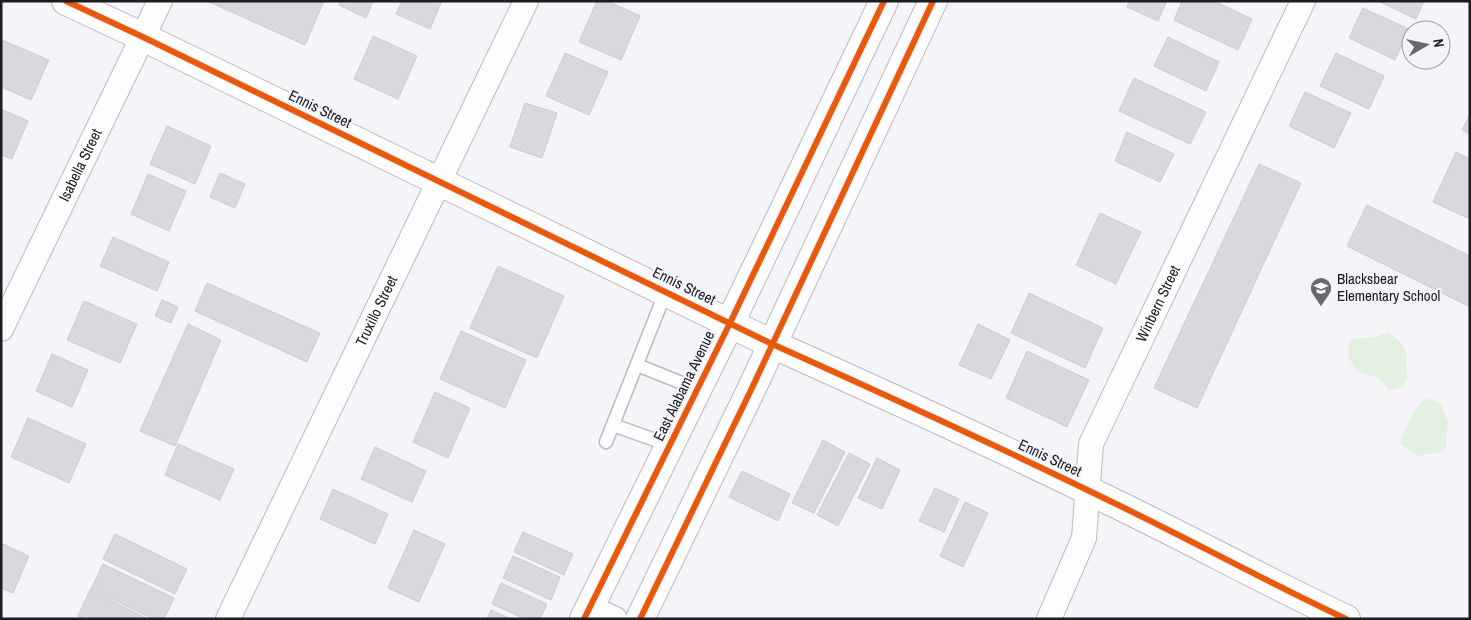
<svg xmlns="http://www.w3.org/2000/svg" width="1471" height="620" font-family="'Archivo Narrow',sans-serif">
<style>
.green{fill:#e2f0e0}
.building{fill:#dad8dc;stroke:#cccbcf}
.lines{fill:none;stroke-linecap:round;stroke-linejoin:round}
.lane-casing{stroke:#bbbabe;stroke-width:15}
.street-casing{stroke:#bbbabe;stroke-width:26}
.secondary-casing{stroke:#bbbabe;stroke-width:30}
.lane{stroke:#fefdfe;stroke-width:12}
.street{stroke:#fefdfe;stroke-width:24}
.secondary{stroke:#fefdfe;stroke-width:28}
.cycleway-casing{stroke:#f4f3fa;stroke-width:9}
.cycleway{stroke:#e8590c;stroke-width:6}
.labels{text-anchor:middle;stroke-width:4;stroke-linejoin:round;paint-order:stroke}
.street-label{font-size:15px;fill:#1d1c1f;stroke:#f4f3fa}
.poi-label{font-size:15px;fill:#1d1c1f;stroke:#f4f3fa;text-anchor:start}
</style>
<rect width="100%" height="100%" fill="#f5f4f9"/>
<!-- green -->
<path class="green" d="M1388,332C1395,337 1401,342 1405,350C1408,356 1406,360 1406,366C1406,370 1408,374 1407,378C1406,387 1397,390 1389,390L1379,378L1359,372L1354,367L1349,358L1348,350L1351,339L1375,337Z
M1425,399L1434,400L1441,404L1449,424L1447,430L1446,448L1441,452L1419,456L1400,444C1408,422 1409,417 1425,399Z"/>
<!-- building -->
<path class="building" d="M207,1H324L305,45Z
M340,1H373L366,18L339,5Z
M402,1H442L430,29L396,14Z
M597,1H608L640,16L621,60L579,42Z
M1129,1H1167L1158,21L1127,7Z
M1182,1H1214L1252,19L1238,50L1174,20Z
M1378,1H1424L1416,19Z
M1363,8L1409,29L1395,60L1349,38Z
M373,36L417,56L398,99L354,79Z
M1168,37L1219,62L1206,91L1154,66Z
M2,40L49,60L31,100L1,87Z
M565,53L608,72L589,115L546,96Z
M1336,53L1384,76L1369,109L1320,86Z
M1134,78L1206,112L1190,144L1119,111Z
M1305,92L1351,113L1334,148L1289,126Z
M525,103L557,113L542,158L510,147Z
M1,109L28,121L12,159L1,155Z
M1470,114V134L1462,130Z
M167,126L211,146L195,184L150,164Z
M1127,132L1174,154L1160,182L1115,161Z
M1456,152L1470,159V219L1433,202Z
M1259,164L1301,183L1197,408L1154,388Z
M220,173L245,184L235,208L210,197Z
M148,174L186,191L169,231L131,214Z
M1367,205L1470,256V307L1347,246Z
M1100,213L1141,232L1116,284L1076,265Z
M113,237L169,262L157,291L100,266Z
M498,266L564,296L537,358L470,328Z
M207,283L320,333L307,362L195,311Z
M1029,293L1103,328L1085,368L1011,333Z
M162,300L178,307L171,323L155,316Z
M84,301L137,324L120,363L67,340Z
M188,324L221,340L175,446L140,431Z
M978,324L1010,340L991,379L959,365Z
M461,331L526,360L505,408L440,379Z
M1027,351L1089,380L1067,427L1006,398Z
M52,354L88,370L72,407L36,391Z
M435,392L470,408L448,458L413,442Z
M28,418L86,444L69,483L11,457Z
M823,440L845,452L814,513L792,503Z
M178,444L234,469L220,500L165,475Z
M375,447L426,471L412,502L361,479Z
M849,453L870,464L838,526L817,515Z
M877,458L900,470L882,509L858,498Z
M742,471L790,494L778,521L729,497Z
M935,488L959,499L944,532L919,521Z
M333,489L388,514L375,544L320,519Z
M965,502L988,513L963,567L940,556Z
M414,530L445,544L419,602L388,588Z
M523,532L573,554L564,575L514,552Z
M115,534L187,569L175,594L103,559Z
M1,543L29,556L13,593L1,588Z
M513,556L560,577L551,600L503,578Z
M103,564L174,598L164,619H153L91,589Z
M501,583L547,604L540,619H525L492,604Z
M90,590L148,619H84L78,616Z
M491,610L511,619H487Z"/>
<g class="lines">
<!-- lane casing -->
<g class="lane-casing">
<path id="lane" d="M637,365L697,389
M613,425L669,445
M606,442L666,291"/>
</g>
<!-- street casing -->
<g class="street-casing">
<g id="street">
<path id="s1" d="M1,329L160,1"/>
<path d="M590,607L615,619"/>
<path id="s2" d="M228,619L526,1"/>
<path id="s3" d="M1049,619L1084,538L1091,444L1303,1"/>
</g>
</g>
<!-- secondary casing -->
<g class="secondary-casing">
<path id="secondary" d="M66,1L143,37L772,344C886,395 1000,447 1112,502C1191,540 1267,582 1346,619
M584,619L730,323L884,1
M640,619L751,390L933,1"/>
</g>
<!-- lane -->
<use href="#lane" class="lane"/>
<!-- street -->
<use href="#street" class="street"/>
<!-- secondary -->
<use href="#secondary" class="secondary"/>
<!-- cycleway casing -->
<g class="cycleway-casing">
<path id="cycleway" d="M66,1L143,37L772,344C886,395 1000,447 1112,502C1191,540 1267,582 1346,619
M584,619L730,323L884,1
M640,619L751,390L933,1"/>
</g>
<!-- cycleway -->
<use href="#cycleway" class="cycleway"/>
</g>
<!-- icons -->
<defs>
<g id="school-pin" transform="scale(1.125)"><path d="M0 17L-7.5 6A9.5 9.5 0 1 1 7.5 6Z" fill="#69686b" stroke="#f4f3fa"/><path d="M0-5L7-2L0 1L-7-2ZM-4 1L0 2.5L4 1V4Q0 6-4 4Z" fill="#fff"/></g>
</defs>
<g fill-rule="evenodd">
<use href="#school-pin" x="1321" y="288"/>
</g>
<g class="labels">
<!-- street labels -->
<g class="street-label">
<text transform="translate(320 109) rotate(26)" y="5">Ennis Street</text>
<text dy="5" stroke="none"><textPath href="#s1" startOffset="182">Isabella Street</textPath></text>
<text transform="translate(684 286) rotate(26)" y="5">Ennis Street</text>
<text dy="5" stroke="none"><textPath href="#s3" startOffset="338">Winbern Street</textPath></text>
<text dy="5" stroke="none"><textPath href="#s2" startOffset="342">Truxillo Street</textPath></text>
<text transform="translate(684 386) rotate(-64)" y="5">East Alabama Avenue</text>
<text transform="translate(1050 458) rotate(25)" y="5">Ennis Street</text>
</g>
<!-- poi labels -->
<g class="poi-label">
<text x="1337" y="284">Blacksbear<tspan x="1337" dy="17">Elementary School</tspan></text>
</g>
</g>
<!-- border -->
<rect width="1471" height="620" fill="none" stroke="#1d1c1f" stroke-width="5"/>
<!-- north arrow -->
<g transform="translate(1426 45) rotate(81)"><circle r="24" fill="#f4f3fa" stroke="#9e9da2"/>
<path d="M0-4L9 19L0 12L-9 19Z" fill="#69686b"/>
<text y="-8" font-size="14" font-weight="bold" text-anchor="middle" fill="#1d1c1f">N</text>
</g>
</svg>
